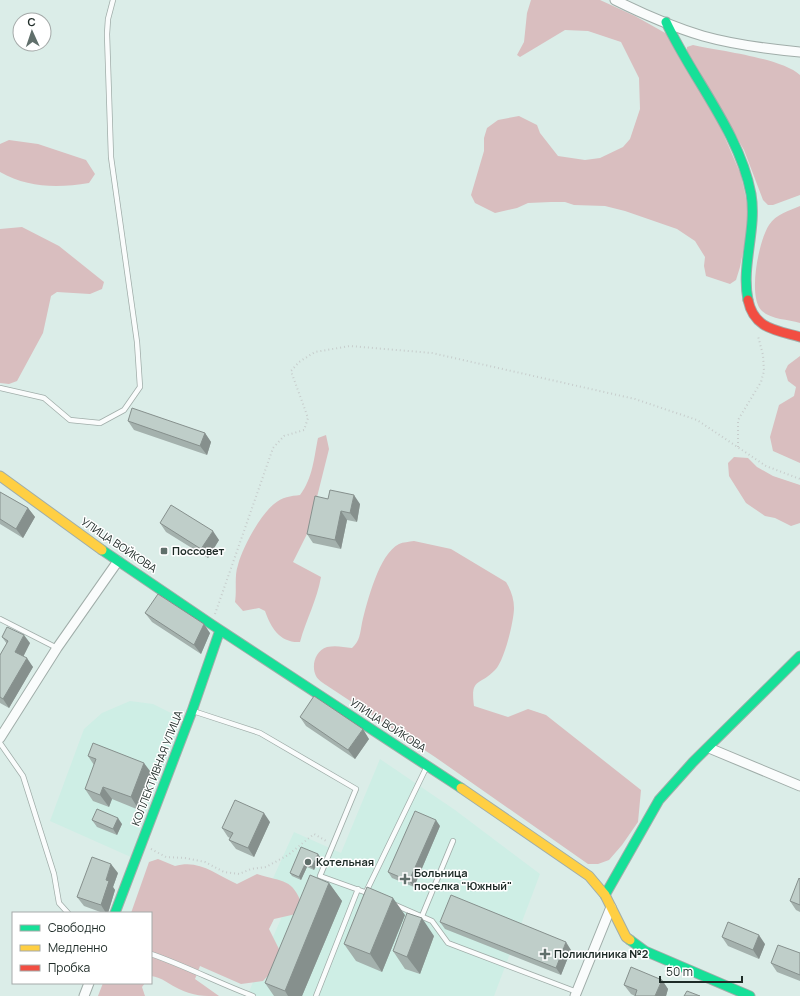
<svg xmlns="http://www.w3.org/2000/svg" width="800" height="996" font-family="Manrope,sans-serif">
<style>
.built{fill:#ceeee5}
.forest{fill:#d9bebf}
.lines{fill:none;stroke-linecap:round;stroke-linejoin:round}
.lane-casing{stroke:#a0ada9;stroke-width:6}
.street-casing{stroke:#a0ada9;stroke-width:11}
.fast-casing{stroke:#a0ada9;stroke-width:11}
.slow-casing{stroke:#a0ada9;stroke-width:11}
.jam-casing{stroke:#a0ada9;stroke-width:11}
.path{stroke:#c7cdcc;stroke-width:2;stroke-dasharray:1 3;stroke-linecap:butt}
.lane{stroke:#fafcfc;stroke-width:4.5}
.street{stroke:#fafcfc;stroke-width:9}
.fast{stroke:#16e098;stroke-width:9}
.slow{stroke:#ffcf43;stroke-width:9}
.jam{stroke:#f24e42;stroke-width:9}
.wall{fill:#a4b1ad}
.shaded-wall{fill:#86908d}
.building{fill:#bfcec9;stroke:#86908d}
.poi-dot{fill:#606f6b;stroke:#fff;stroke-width:1.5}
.labels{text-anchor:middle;stroke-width:3;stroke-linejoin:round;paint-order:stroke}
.street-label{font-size:11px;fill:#1e2b27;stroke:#fff}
.poi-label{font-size:11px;font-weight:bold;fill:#1e2b27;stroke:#fff;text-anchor:start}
</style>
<rect width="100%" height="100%" fill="#dbede8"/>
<!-- built -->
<path class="built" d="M130,701L153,704L183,719L133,858L50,821L84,729L102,713Z
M380,759L455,810L540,874L494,996H247L291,896L270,885L294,832L341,853Z"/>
<!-- forest -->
<path class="forest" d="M531,0H600L635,16L667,34L720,126L741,175L750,217L740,267L736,280L730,284L706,276L704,266L705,257L695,241L677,229L625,211L605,206L574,205L565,202H551L528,203L517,208L495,213L475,203L471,195L484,151V138L487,128L498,120L519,116L537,125L540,133L558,156L585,160L600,158L623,147L630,139L640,109L639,78L621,42L588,31L565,30L520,57L517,55L524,42L527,13Z
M693,45C720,51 781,58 800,75V195L773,205H768L763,200L744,150L687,53V47Z
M9,140L38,144L86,160L95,174L89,183C58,188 28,188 0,172V144Z
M800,206V323C788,319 772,320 762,311C747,297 759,240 769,225C776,214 789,211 800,206Z
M22,227L59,246L104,282L102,289L90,294L57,292L51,296L43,333L17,381L9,384L0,383V229Z
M800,356V463L773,451L770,437L779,405L794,396L796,387L788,381L785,371L788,365Z
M326,435L329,449L317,497L315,518L293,562L321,577C317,600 306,620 300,642C280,643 271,628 265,611L259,608L243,611L235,602C237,590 234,576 238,565C242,548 261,514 274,504C282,497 291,496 300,495C313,478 314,457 318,438Z
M734,457L748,458L757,467L773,476L800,485V523L791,526L775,518L765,516L746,503L729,476L728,463Z
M414,541L451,549L506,582C511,590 514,599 514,608C514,621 504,662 495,670C480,686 470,677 474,706L508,717L528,709L546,715L641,790L638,822L622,845L609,860L598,864H588L435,757L326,685C323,683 318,680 316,676C311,666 315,651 327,647C336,645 343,647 352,648C360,641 360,633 362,623C367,602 379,554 399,544C403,542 409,542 414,541Z
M158,859L175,866C199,859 215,874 237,884L257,874C284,883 292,877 303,907L296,914L274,919L269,929L280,951L275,968L263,981L241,984L200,966L195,979L219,996C204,996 193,996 179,989C170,985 162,977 151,976V913H131L149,862Z
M103,983H145L142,987L145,996H98Z"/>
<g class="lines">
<!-- lane casing -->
<g class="lane-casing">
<path id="lane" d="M0,388L44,398L70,420L100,423L124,410L140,387L137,342L111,157L107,34L108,19L113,0
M0,619L57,648
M193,711L260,733L356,789L320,876L370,894
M0,743L23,776L54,874L59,903L68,913
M366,892L427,766
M393,904L432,921L448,943L577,992
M422,916L453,841
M151,954C186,966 218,983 253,996
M316,996L358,889"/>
</g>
<!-- street casing -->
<g class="street-casing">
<path id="street" d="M615,0C643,14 673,27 703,36C735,45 768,49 800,52
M0,738L57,648L118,561
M709,748L800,786
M84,996L89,983
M575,996L611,907"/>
</g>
<!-- fast casing -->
<g class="fast-casing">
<path id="fast" d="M666,22C692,78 740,133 751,194C757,229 741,265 748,300
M102,550L211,624L461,788
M605,895L659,800L693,762L800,656
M115,913L192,711L220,630
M630,940L645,951L750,996"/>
</g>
<!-- slow casing -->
<g class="slow-casing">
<path id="slow" d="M0,476L102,550
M461,788L589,876L605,895L626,937L630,940"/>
</g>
<!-- jam casing -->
<g class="jam-casing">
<path id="jam" d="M748,300C754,329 776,330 800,337"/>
</g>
<!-- path -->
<path class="path" d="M738,447V420L761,382L764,371L763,355L758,336
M215,614L273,448L284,436L304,430L308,418L291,371L299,362L315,352L350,346L432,353L635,399L697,420L766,466L800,479
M151,849L166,857L185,858L205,862L224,872L239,874L251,869L266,867L288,855L314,834L326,841"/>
<!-- lane -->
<use href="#lane" class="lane"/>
<!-- street -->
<use href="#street" class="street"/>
<!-- fast -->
<use href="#fast" class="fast"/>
<!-- slow -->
<use href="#slow" class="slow"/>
<!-- jam -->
<use href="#jam" class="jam"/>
</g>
<!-- wall -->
<path class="wall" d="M128,421L205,433L211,442L207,455L134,430Z
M0,492L28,508L35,517L23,538L0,524Z
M328,499L360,504L357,522L347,520L341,549L313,543L307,534Z
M160,523L219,540L208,558L166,532Z
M145,613L210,633L201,654L152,622Z
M2,637L30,643L23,657L33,667L9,708L0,703V655L7,644Z
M300,717L369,739L355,759L306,726Z
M88,756L153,775L139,810L112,799L109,807L93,801L85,789L94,765Z
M92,820L122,824L117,835L97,827Z
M270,822L254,857L236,849L229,840L230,838L228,837L222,828Z
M440,826L414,887L392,878L388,872Z
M318,854L320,857L314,870L307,867L301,880L292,876L290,873Z
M118,873L113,887L115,890L108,913H103L84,906L77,897Z
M800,879V912L796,910L790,901Z
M329,883L342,901L302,996H274L265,983Z
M405,915L382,972L356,961L344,944Z
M440,922L571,950L561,975L445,929Z
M434,936L420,974L405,969L393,951Z
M722,937L765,944L759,959L728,946Z
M800,953V981L777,972L771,963Z
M662,980L668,989L666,996H635L631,994L624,985Z"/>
<!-- shaded-wall -->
<path class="shaded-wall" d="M205,433L211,442L207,455L200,446Z
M354,495L360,504L357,522L350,513Z
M28,508L35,517L23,538L16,529Z
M341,511L347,520L341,549L335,540Z
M213,531L219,540L208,558L201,549Z
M204,624L210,633L201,654L194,645Z
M24,635L30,643L21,661L15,652Z
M27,658L33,667L9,708L3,699Z
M363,729L369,739L355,759L348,750Z
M144,763L153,775L139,810L131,797Z
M103,787L112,799L109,807L100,795Z
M264,813L270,822L254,857L248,848Z
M118,818L122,824L117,835L113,829Z
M436,820L440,826L414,887L409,881Z
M318,854L320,857L314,870L312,867Z
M111,864L118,873L113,887L115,890L108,913H106L101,905L106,880Z
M305,864L307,867L301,880L299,877Z
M329,883L342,901L302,996H288L285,991Z
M393,898L405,915L382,972L370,954Z
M422,918L434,936L420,974L407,957Z
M759,935L765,944L759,959L753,950Z
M566,942L571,950L561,975L556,968Z
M662,980L668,989L666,996H655Z"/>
<!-- building -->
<path class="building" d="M132,408L205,433L200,446L128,421Z
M330,490L354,495L350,513L341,511L335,540L307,534L315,496L328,499Z
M0,492L28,508L16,529L0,519Z
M171,505L213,531L201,549L160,523Z
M158,594L204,624L194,645L145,613Z
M7,627L24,635L15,652L27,658L3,699L0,697V655L8,641L2,637Z
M314,696L363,729L348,750L300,717Z
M93,743L144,763L131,797L103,787L100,795L85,789L96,759L88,756Z
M235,800L264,813L248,848L229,840L233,833L222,828Z
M97,809L118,818L113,829L92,820Z
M415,811L436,820L409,881L388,872Z
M301,847L318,854L312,867L305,864L299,877L290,873Z
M92,857L111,864L106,880L109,881L101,905L77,897Z
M310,875L329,883L285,991L265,983Z
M799,878L800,879V905L790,901Z
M367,887L393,898L370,954L344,944Z
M451,895L566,942L556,968L440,922Z
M407,913L422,918L407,957L393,951Z
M728,922L759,935L753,950L722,937Z
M778,945L800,953V975L771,963Z
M631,967L662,980L655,996H635L637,990L624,985Z
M687,991L700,996H684Z"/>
<!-- markers -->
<g class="poi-dot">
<rect x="160" y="547" width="8" height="8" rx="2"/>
<circle cx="308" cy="862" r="4"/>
<path d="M403 873h4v4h4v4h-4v4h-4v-4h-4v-4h4z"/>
<path d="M543 948h4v4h4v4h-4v4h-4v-4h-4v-4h4z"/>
</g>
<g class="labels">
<!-- street labels -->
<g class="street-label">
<text transform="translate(119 545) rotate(34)" y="4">УЛИЦА ВОЙКОВА</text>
<text transform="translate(388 725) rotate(33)" y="4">УЛИЦА ВОЙКОВА</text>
<text transform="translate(157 768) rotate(-69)" y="4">КОЛЛЕКТИВНАЯ УЛИЦА</text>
</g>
<!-- poi labels -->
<g class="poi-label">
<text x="172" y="555">Поссовет</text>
<text x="316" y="866">Котельная</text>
<text x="414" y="877">Больница<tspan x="414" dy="13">поселка "Южный"</tspan></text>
<text x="554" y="958">Поликлиника №2</text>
</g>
</g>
<!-- legend -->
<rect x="12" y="912" width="140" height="72" fill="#ffffff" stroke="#a5aaa9"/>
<rect x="20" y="925" width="20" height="6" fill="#16e098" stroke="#a5aaa9"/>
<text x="48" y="932" font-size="12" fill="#1e2b27">Свободно</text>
<rect x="20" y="945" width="20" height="6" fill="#ffcf43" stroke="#a5aaa9"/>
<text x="48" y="952" font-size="12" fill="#1e2b27">Медленно</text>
<rect x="20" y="965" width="20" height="6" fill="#f24e42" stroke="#a5aaa9"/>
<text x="48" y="972" font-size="12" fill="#1e2b27">Пробка</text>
<!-- north arrow -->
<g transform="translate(32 32) rotate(357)"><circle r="19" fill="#ffffff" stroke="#a5aaa9"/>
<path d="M0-3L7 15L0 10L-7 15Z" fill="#606f6b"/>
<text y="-6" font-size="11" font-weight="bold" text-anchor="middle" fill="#1e2b27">С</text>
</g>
<!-- scale -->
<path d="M660 976v6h82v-6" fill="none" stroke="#1e2b27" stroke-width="2"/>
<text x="666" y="976" font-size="12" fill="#1e2b27" stroke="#ffffff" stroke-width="3" paint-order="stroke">50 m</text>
</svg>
